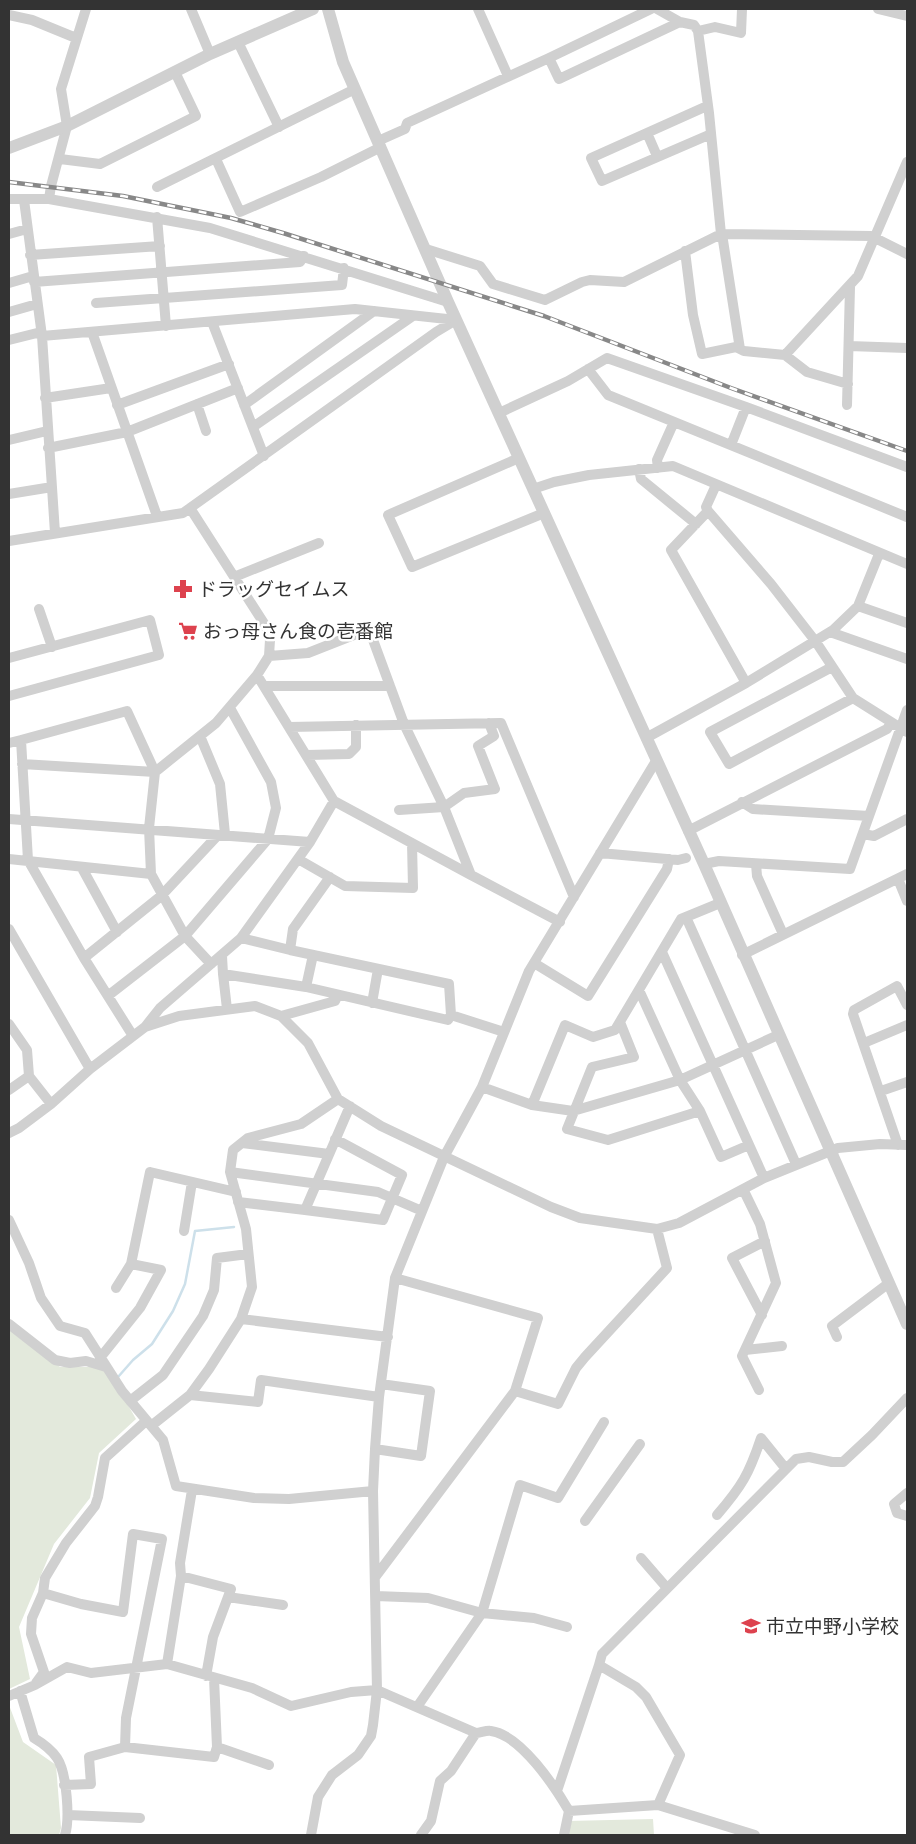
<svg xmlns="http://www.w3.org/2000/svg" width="916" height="1844" font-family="'Titillium Web','Noto Sans JP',sans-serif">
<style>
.green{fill:#e3e9dc}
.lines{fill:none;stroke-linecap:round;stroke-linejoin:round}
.stream{stroke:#cde0ea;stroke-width:2.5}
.minor{stroke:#d0d0d0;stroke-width:10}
.tertiary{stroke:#d0d0d0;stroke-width:12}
.rail-casing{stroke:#888;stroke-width:4.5}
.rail{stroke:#fff;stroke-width:2.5;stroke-dasharray:8;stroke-linecap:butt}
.labels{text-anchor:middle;stroke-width:5;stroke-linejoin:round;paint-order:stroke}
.poi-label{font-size:19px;fill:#333;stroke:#fff;text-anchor:start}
</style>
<rect width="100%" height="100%" fill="#fff"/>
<!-- green -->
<path class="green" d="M9,1325H11L60,1367H106L136,1419L99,1453L90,1498L54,1544L19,1627L30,1679L9,1689Z
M9,1705L23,1742L56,1765L61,1828L59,1835H9Z
M653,1819L654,1835H567L568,1821Z"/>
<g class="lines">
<!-- stream -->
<path class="stream" d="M118,1377L133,1360L152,1344L173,1311L185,1284L195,1231L234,1227"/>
<!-- minor -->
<path class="minor" d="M191,9L210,54
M478,9L508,76
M657,9L680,22L694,25L698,31L709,113L721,234
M878,9L907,16
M9,15L32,20L76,38
M698,31L715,27L741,33L742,9
M238,42L279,127
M549,58L559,79L680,22
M707,106L591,158L602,181L711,134
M647,133L657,156
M378,141L405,129L407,123L549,58L651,9
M60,159L100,164L196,116L175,72
M216,159L240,212L321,177L381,147
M157,187L355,89
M9,199H49L210,228L448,302
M49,199L51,186L67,126L61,89L86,9
M24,200L42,336L55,533
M157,217L166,326
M9,234L27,229
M722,234L740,349
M426,249L480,266L493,284L545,300L582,282L590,280L624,282L721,234L871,236L907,254
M685,251L693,315L702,354L736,347L744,351L785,355L807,372L848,384
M30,255L160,246
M34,282L300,262L304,256
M9,283L33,276
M96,303L342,285L344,268
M9,312L37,304
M212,322L264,456
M92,332L157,516
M42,336L355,309L456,320
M9,340L41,332
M849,346L907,348
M785,355L858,276L907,162
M588,369L608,395L907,517
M45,398L111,388
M197,404L206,431
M117,405L229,364
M244,405L374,311
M847,405L850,287
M499,413L568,381L607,358L746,407L907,467
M253,427L413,316
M9,440L47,431
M731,445L746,407
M48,448L127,432L238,388
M519,458L388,515L412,567L544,513
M658,468L657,460L674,422
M639,469L641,479L696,524
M716,485L706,507L708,511L771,584L816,642L853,698L907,732
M533,489L554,482L589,475L673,466L907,564
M9,494L52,487
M708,511L671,550L746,683
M9,541L183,513L436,332L456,320
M234,577L319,543
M858,606L907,623
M39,609L52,647
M830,632L907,659
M269,656L308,653L369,629L404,724L444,807L471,875L560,922
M9,658L150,620L159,655L9,696
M832,667L710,732L729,764L853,698
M257,675L334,801L471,875
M264,686H390
M289,727L501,723L574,897
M200,736L220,784L225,834
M646,738L746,683L833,630L858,606L879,554
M9,743L21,740
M307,755L349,754L356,747V725
M22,764L155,772L216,723L257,675L269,656L270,640L265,625L190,508
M742,802L753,809L869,816
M399,810L444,807L464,793L495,789L478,746L494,736L489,723
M9,819L310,842
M688,831L887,729L891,723
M863,834L874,836L907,819
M600,853L678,860L686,858
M9,859L151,874
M298,859L345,886L413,888L412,843
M704,864L719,861L850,869L907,710
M756,864L757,876L783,934
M82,868L117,932
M898,879L907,901
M686,917L796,1164
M9,929L90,1069
M241,938L290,950L449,984L451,1015
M290,950L293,929L330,877
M662,952L764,1178
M742,955L907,874
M222,956L223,974L306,987L448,1020L451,1015L504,1032
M84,958L161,896L218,835
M534,963L588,996L667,869L669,859
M223,974L227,1009
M306,987L313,955
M639,990L680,1080L700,1111
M109,995L185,936L268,839L276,808L271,782L230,708
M372,1003L378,969
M281,1016L335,1001L338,995
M620,1022L634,1057L592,1067L567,1129L608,1140L700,1111L721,1157L749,1145
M9,1024L27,1050L29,1076L51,1104
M145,1027L179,1016L255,1006L281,1016L308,1043L338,1099L381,1126L551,1207L580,1218L657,1229L679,1223L764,1178L838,1148L880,1144L907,1145
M133,1036L84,958L28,860L21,740L127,711L155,772L149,828L151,874L185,936L211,964
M864,1043L907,1025
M482,1087L532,1105L573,1111L680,1080L778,1035
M9,1090L29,1076
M881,1091L907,1082
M532,1105L565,1025L593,1037L615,1030L681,919L720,903
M9,1133L19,1128L51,1104L90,1069L145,1027L160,1008L241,938L310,842L334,801
M335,1139L402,1175L383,1220L305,1210L350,1106
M242,1143L329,1154
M898,1145L853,1014L854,1010L897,986L907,1005
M230,1172L378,1192L422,1211
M743,1189L760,1224L776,1283L742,1356L759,1390
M238,1202L305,1210
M9,1220L29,1263L41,1298L60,1326L85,1333L122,1391L163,1440L176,1486L254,1498L289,1499L373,1491
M184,1231L192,1182
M131,1264L150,1172L236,1192
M762,1315L732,1258L765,1241
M241,1319L388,1337
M9,1324L55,1360L70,1363L86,1361L106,1367
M837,1337L832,1326L889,1283
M745,1350L782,1346
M100,1358L140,1308L161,1270L131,1264L116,1288
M515,1391L558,1404L576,1368L585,1357L667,1268L657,1229
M190,1395L258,1402L261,1380L379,1397
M130,1401L163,1375L203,1316L214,1290L217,1258L248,1254
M151,1426L190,1395L209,1369L241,1319L252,1287L246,1229L230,1172L233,1150L248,1138L301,1124L338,1099
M375,1449L421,1456L430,1391L381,1384
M907,1493L894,1504L897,1513L907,1516
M717,1515C742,1486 749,1474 761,1438L786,1469
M585,1521L640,1444
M641,1558L667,1588
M181,1576L231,1589L213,1637L206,1676
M376,1576L515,1391L538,1318L395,1278
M43,1593L81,1604L123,1612L133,1534L162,1539L126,1718L125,1747
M376,1596L428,1598L482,1613L534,1618L567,1627
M228,1597L283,1605
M167,1664L181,1576L180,1563L192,1490
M214,1678L217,1747
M36,1683L44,1672L31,1634L32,1618L43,1593L45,1578L66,1543L95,1506L98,1497L105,1458L146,1421
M20,1691L34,1738C44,1744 51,1749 57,1758C67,1773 70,1819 65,1835
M9,1696L35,1685L67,1667L91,1673L167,1664L252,1688L291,1706L351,1692L377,1690L476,1733C480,1733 487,1730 491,1731C521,1735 555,1787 569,1811L658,1805L755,1835
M417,1707L482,1613L520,1485L558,1498L604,1422
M64,1785L91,1784L89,1757L125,1747L214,1757L217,1747L269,1765
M557,1791L599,1665
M658,1805L680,1755L646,1697L636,1687L599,1665L602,1654L796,1459L809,1457L832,1462H843L872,1435L907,1398
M68,1815L140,1818
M311,1835L318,1797L332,1775L358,1755L371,1736L373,1725L377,1690L373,1491L375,1449L379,1397L395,1278L444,1157L482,1087L529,971L656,761
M421,1835L431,1821L440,1781L451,1771L476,1733
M564,1835L569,1811"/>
<!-- tertiary -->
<path class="tertiary" d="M328,9L343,62L448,302L704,864L907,1324
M9,148L67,126L210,54L313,9"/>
<!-- rail casing -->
<g class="rail-casing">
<path id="rail" d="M9,182L123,196L231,218L283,233L544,316L731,388L907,451"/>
</g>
<!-- rail -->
<use href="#rail" class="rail"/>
</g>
<!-- icons -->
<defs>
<g id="pharmacy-bare" transform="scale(1.5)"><path d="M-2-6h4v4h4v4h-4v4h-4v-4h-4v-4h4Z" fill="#dd424e" stroke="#fff" stroke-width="2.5" paint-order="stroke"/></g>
<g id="supermarket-bare" transform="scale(1.5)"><path d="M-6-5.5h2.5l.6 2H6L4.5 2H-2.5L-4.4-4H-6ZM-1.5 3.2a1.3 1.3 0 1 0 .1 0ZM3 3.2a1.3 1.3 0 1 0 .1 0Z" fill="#dd424e" stroke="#fff" stroke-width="2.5" paint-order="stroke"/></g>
<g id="school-bare" transform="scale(1.5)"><path d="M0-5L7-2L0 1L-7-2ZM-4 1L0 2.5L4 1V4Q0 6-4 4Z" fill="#dd424e" stroke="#fff" stroke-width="2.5" paint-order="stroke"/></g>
</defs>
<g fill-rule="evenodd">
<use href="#pharmacy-bare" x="183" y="589"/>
<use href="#supermarket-bare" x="188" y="631"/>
<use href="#school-bare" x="751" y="1626"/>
</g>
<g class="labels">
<!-- poi labels -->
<g class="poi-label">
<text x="198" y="596">ドラッグセイムス</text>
<text x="203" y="638">おっ母さん食の壱番館</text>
<text x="766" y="1633">市立中野小学校</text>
</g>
</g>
<!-- border -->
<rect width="916" height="1844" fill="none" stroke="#333333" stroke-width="20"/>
</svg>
